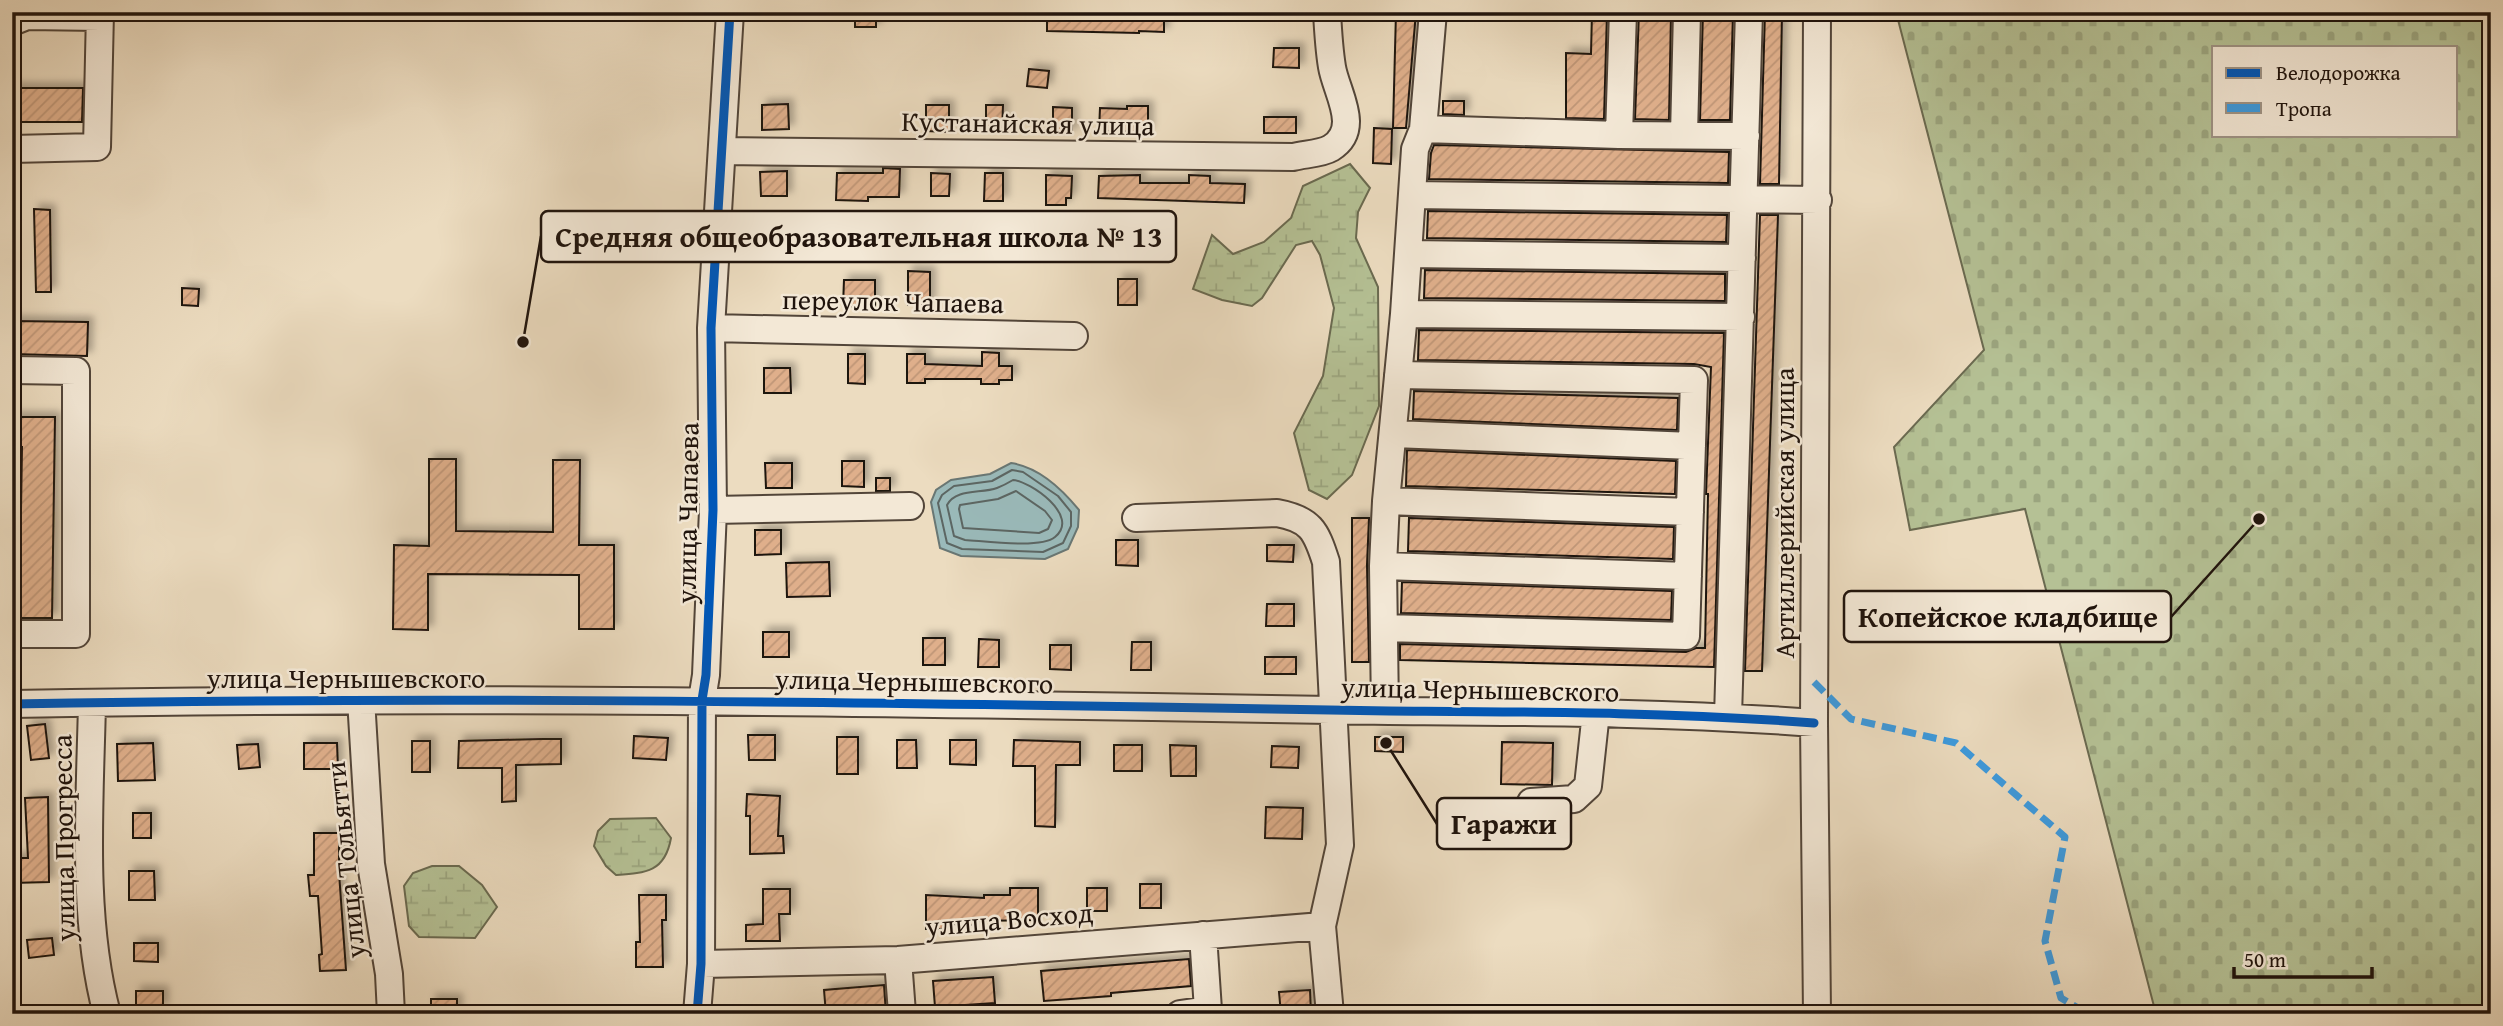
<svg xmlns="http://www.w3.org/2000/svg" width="2503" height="1026" font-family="'Gentium Book Plus',serif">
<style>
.wetland{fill:url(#wetland-marsh);stroke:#6a6a50;stroke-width:2}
.cemetery{fill:url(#cemetery-stones);stroke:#6a6a50;stroke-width:2;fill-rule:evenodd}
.water{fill:#9ababa;stroke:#697774;stroke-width:2}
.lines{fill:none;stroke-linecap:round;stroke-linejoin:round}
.shore{stroke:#5c6663;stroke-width:2}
.building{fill:url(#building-hatch);stroke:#1f130c;stroke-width:2;filter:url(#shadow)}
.minor-casing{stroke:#524539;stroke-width:30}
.minor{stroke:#f3e8d6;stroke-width:26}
.quiet{stroke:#3c9ade;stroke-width:7;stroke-dasharray:14 7;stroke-linecap:butt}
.cycleway-casing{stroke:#f3e8d6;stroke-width:13}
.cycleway{stroke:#0057b8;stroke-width:9}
.labels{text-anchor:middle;stroke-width:5;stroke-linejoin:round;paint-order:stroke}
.street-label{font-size:28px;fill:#1f130c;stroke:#f3e8d6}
.leader{fill:none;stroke:#1f130c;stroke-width:2.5}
.callout-dot{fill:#1f130c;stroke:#f3e8d6;stroke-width:2.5}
.callout{fill:#f3e8d6;stroke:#1f130c;stroke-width:2.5}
.callout-label{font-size:30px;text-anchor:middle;font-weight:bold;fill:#1f130c}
</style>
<defs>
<pattern id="wetland-marsh" width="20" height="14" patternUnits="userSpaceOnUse" patternTransform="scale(1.75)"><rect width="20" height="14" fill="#b5c195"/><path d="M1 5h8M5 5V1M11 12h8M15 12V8" fill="none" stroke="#9ba57f"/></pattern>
<pattern id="cemetery-stones" width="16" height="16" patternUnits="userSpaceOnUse" patternTransform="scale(1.75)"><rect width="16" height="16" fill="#b5c195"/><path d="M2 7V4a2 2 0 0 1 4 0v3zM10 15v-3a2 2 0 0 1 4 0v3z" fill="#9ba57f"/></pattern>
<pattern id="building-hatch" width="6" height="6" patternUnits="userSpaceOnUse" patternTransform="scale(1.75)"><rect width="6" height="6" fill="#dfaf8b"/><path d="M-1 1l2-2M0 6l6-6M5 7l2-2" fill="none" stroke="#bf9677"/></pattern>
<filter id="shadow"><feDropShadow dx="5" dy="-5" stdDeviation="3.5" flood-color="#0004"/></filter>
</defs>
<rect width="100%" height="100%" fill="#ecdcc0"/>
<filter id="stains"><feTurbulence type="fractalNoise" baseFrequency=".00286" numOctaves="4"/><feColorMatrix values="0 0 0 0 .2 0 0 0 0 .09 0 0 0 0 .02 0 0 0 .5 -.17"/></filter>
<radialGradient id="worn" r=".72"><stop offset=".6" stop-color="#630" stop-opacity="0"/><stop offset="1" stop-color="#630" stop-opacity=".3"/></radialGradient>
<!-- wetland -->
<path class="wetland" d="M1350,164L1370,188L1358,212L1356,238L1378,287L1379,406L1352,475L1327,499L1309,490L1294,433L1323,376L1334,308L1320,255L1312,241L1296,245L1262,298L1252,306L1222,300L1193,289L1212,235L1233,254L1264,242L1291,218L1303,186Z
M656,818L671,838C665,872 646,873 616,875L606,866L594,846L598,831L610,819Z
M432,866H459L482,885L497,907L475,938L419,937L409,926L404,886L413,873Z"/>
<!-- cemetery -->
<path class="cemetery" d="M1896,12H2491V1014H2156L2025,509L1910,530L1894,447L1984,350ZM2214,47H2456V135H2214Z"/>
<!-- water -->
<path class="water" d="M1011,463C1039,467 1062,489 1079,510L1078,527L1068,549L1045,559L961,556L940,548L931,502L936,490L951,480L990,474Z"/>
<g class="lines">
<!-- shore -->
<path class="shore" d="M1012,470L1023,472L1058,496L1071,512V526L1063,543L1043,552L962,549L947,543L938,503L942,495L954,486L992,481Z
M1013,480C1030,481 1081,516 1055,537C1041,549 984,541 965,540L954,536L947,505C956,488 981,494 997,488C1002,486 1008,483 1013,480Z
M1016,491L1045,511L1052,520L1048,529L1039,533L963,528L959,509L960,505L998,499Z"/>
</g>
<!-- building -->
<path class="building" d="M855,12H876V27H855Z
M1047,12H1164V32L1139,31V33L1047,31Z
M1396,12H1416L1406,128H1393Z
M1592,12H1607L1604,119L1566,118V53L1591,54Z
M1639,12H1671L1669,120L1635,119Z
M1703,12H1733L1730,120H1700Z
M1765,12H1782L1779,184H1760Z
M1274,48H1299V68L1273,67Z
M1029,69L1049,71L1047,88L1027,86Z
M12,88H83L82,122H12Z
M1443,101H1464V115L1443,114Z
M788,104L789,129L762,130V105Z
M926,105H949V132L926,131Z
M986,105H1003L1002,132H986Z
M1127,106H1148V132L1099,131L1100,108L1127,109Z
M1053,107L1072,108V133H1053Z
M1264,117H1296V133H1264Z
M1374,128L1392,129L1391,164L1373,163Z
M1434,145L1729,152L1728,183L1429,179L1431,153Z
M883,168L900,169L899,197H868V201L836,200L837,173H883Z
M787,171V196H761L760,172Z
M931,173L950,174L949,196H931Z
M985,173H1003V201H984Z
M1046,175L1072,176L1071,198H1066V205H1046Z
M1140,175V183H1189V175L1210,176V183L1245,184L1244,203L1098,198L1099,176Z
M34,209L50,210L51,292H36Z
M1428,211L1727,215L1726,242L1427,238Z
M1760,215H1778L1762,671H1745Z
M1425,270L1725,274V301L1424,298Z
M908,271L930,272V305H908Z
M1118,279H1137V305H1118Z
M844,280H875V307L843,306Z
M182,288L199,289L198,306L182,305Z
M12,321L88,322L87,356L12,354Z
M1419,330L1724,333L1714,667L1400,660V644L1686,652L1696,648H1705L1708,494H1706L1711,367L1694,364L1418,360Z
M982,352L999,353V366H1012V380H999V384H981V379H925V383H907V354H925V364L982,366Z
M848,354H865V384L848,383Z
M764,368H790L791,393H764Z
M1414,391L1678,398L1677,430L1413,419Z
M12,417H55L52,618H12V571L20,572L22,447H12Z
M1407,450L1676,461L1675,494L1406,486Z
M429,459H456V531L553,532V460H580L579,545H614V629H579V575L428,574V630L393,629L394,545L429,546Z
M842,461H864V487L842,486Z
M765,463H792V488H766Z
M876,478H890V491H876Z
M1352,518H1369L1367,565L1369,662H1352Z
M1409,518L1674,527L1673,559L1408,551Z
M755,530H781V554L755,555Z
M1116,540H1138V566L1116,565Z
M1267,545H1294L1293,562L1267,561Z
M829,562L830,596L787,597L786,563Z
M1402,582L1672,591L1671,620L1401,613Z
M1267,604H1294V626H1266Z
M763,632H789V657H763Z
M923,638H945V665H923Z
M979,639L999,640V667H978Z
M1132,642H1151V670H1131Z
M1050,645H1071V670L1050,669Z
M1265,657H1296V674H1265Z
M45,724L49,758L31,760L27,726Z
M748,735H775V760H749Z
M634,736L668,738L666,760L633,758Z
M837,737H858V774H837Z
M1375,737H1403V752L1375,751Z
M543,739H561V764L516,765V801L502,802V768H458L459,741Z
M897,740H916L917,768H897Z
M950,740H976V765L950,764Z
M1014,740L1080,742V765H1056L1055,827L1035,826V766H1013Z
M412,741H430V772H412Z
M1502,742L1553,743L1552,785L1501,784Z
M153,743L155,780L118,781L117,744Z
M304,743H337L338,769H304Z
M258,744L260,767L239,769L237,745Z
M1114,745H1142V771H1114Z
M1170,745L1196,746V776H1171Z
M1272,746L1299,747L1298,768L1271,767Z
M747,794L780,796L778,836H783L784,853L750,854V816H746Z
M48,797L49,882L12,883V858H28L25,798Z
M1266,807L1303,808L1302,839L1265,838Z
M133,813H151V838H133Z
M314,833H339V873L346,970L320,971L319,955L322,954L318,896H310L308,875H314Z
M129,871H154L155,900H129Z
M1140,884H1161V908H1140Z
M1010,888H1038V920L973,921V925L944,924V929H926V895L984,898V895H1010Z
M1087,888H1107V911H1087Z
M763,889H790V914H779L780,941H746V925L763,924Z
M639,895H666V920H662L663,967H636V942H640Z
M52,938L54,955L29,958L27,940Z
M134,943H158V962L134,961Z
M1189,959L1191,986L1111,993V996L1044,1001L1041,971Z
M993,977L995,1003L935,1007L933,981Z
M884,985L886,1014H826L824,990Z
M1310,990L1311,1014H1281L1279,992Z
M136,991H163V1008H136Z
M431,999H457V1014H431Z"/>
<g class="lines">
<!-- minor casing -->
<g class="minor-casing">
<path id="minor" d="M12,22L27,16L100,17
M1423,129L1619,135L1746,136
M1619,135L1623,12
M1684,135L1687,12
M12,149L97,147L100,12
M723,151L1293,157C1304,154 1321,154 1331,148C1362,129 1336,92 1332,67C1329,49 1328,31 1327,12
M1412,195L1818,200
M1408,254L1742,258
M1404,314L1741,317
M711,328L1074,336
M12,370L76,371V634H12
M1394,434L1692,446
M1386,501L1690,512
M713,510L910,506
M1136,518L1277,513C1310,519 1316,530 1326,562L1340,845L1322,926L1330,1014
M1383,566L1688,576
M1384,628L1686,636L1694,380L1398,375
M361,699L371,864L389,974L391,1014
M92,703C90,802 81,917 107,1014
M12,704C393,697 773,701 1153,707C1232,708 1310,710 1389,711C1531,712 1672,712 1814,723
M1385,711L1383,566L1386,501L1404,314L1415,149L1423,129L1433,12
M1728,717L1749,12
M1531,802L1574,799L1588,786L1596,712
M898,960L902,1013L905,1014
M701,964L898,960L1322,926
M697,1014L701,964L702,700L706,675L713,510L711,328L730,12
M1180,1014L1208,1010L1203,935
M1817,1014L1814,723L1817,12"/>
</g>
<!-- minor -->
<use href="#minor" class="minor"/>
<!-- quiet -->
<path class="quiet" d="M1814,682L1851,719L1956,743L2065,837L2045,941L2061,998L2088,1014"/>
<!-- cycleway casing -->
<g class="cycleway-casing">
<path id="cycleway" d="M12,704C393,697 773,701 1153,707C1232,708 1310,710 1389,711C1531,712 1672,712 1814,723
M697,1014L701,964L702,700L706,675L713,510L711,328L730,12"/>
</g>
<!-- cycleway -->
<use href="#cycleway" class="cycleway"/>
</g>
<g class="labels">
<!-- street labels -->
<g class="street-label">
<text transform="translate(1028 123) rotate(1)" y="10">Кустанайская улица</text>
<text transform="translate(893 301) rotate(1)" y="10">переулок Чапаева</text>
<text transform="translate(687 513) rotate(-89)" y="10">улица Чапаева</text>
<text transform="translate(1784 513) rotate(-90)" y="10">Артиллерийская улица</text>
<text x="346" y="688">улица Чернышевского</text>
<text transform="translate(914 681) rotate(1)" y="10">улица Чернышевского</text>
<text transform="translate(1480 689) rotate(1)" y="10">улица Чернышевского</text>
<text transform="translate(63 838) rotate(-91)" y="10">улица Прогресса</text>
<text transform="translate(345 860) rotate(-96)" y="10">улица Тольятти</text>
<text transform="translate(1009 919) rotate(-5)" y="10">улица Восход</text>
</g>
</g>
<!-- callouts -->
<path class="leader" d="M523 342L541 236M2259 519L2171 617M1386 743L1437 824"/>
<g class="callout-dot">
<circle cx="523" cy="342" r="7"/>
<circle cx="2259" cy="519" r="7"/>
<circle cx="1386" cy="743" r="7"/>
</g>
<g class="callout">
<rect x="541" y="211" width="635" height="51" rx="7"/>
<rect x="1844" y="591" width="327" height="51" rx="7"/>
<rect x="1437" y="798" width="134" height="51" rx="7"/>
</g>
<g class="callout-label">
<text x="859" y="247">Средняя общеобразовательная школа № 13</text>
<text x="2008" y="627">Копейское кладбище</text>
<text x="1504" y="834">Гаражи</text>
</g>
<!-- margin -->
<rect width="2503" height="1026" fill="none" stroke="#ecdcc0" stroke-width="42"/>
<rect x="14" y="14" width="2475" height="998" fill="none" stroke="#1f130c" stroke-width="3.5"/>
<rect x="21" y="21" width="2461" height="984" fill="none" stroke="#1f130c" stroke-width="2"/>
<!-- legend -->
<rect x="2212" y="46" width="245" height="91" fill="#f3e8d6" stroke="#9e9385" stroke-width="2"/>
<rect x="2226" y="68" width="35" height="10" fill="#0057b8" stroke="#9e9385" stroke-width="2"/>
<text x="2276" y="80" font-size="21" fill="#1f130c">Велодорожка</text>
<rect x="2226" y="103" width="35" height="10" fill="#3c9ade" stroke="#9e9385" stroke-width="2"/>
<text x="2276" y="116" font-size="21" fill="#1f130c">Тропа</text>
<!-- scale -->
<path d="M2234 967v10h138v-10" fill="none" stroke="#1f130c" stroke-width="3.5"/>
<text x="2244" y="967" font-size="21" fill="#1f130c" stroke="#f3e8d6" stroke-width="5" paint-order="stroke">50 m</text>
<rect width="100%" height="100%" filter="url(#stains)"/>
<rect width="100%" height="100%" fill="url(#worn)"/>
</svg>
